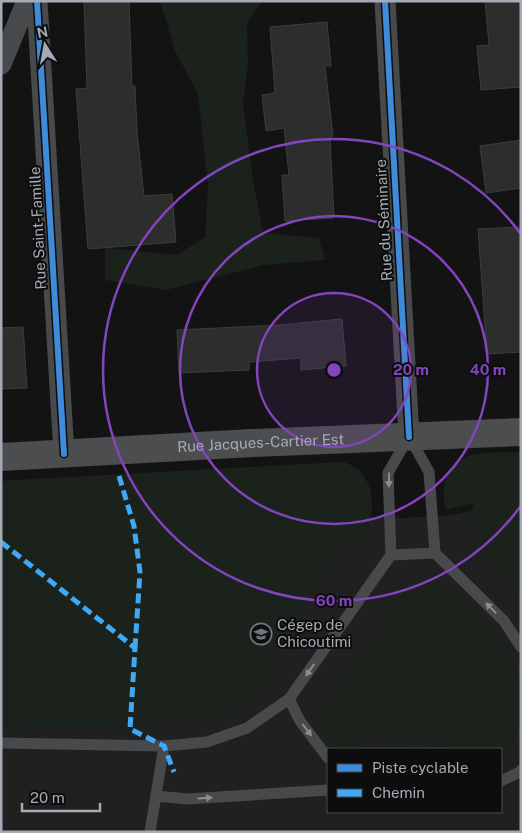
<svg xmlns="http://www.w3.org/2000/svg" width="522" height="833" font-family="'Public Sans',sans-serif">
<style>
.built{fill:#202021;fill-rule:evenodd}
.green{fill:#1b211b}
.building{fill:#2d2d2e;stroke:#3b3d3f}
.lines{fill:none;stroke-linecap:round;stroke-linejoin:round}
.lane{stroke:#47494b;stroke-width:11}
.street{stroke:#47494b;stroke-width:21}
.secondary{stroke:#4b4d4f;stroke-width:28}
.quiet{stroke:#3fa9f5;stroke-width:5;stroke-dasharray:10 5;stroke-linecap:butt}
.cycleway-casing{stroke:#0d0d0e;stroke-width:9}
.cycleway{stroke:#408adc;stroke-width:6}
.oneway{fill:#888e94}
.ring{fill:none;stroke:#8345bd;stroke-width:2.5}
.labels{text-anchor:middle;stroke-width:4;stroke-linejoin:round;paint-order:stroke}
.street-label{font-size:15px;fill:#a4abb4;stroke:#0d0d0e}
.poi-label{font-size:15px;fill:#a4abb4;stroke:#0d0d0e;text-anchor:start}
.centre{fill:#8345bd;stroke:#0d0d0e;stroke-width:2.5}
.ring-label{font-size:15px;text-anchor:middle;font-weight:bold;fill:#8345bd;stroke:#0d0d0e;stroke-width:4;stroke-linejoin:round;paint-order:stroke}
</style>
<rect width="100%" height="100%" fill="#131313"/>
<!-- built -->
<path class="built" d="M521,452V832H1V481L344,462L359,470L368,485L372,503L371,518H406L452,515L471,511L475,502ZM328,749H501V812H328Z"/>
<!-- green -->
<path class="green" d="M160,1H260L261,3L247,23L248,66L243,103L253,180L263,233L319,238L325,260L264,265L166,290L105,280V248L177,255L205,237L208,188L198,94L175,51Z
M521,452V589C504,572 472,547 470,522C470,515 472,509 474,503L446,510C441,490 444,466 466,457C479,451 505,453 521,452Z
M344,462C349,464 355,467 358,470C381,490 370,523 362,546L341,549L269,657L279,674L269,687L253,699L233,710L208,719L130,729L1,726V481Z
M434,578C467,607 511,638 520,683C522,691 521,701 521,710C521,727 514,746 501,758V749H465L367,740L361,749H336L326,738L322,712L402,595L423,590Z"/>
<!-- building -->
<path class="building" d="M84,1H129L132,86H135L137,132L144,196L172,194L176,242L88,249L76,89L87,88Z
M485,1H521V87L481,90L477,46L489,45Z
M327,22L331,66H325L333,136L330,137L334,218L285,221L282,175H289L284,128L266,131L262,95L275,93L270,27Z
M521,140V188L486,193L480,146Z
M521,227V352L487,354L478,229Z
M342,319L346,366L301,370V358L249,362V370L179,373L177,330L279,325Z
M23,327L27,388L1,389V328Z"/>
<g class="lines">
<!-- lane -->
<path class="lane" d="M410,438L429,472L435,553
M391,555L435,553L504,621L521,647
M289,699L300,721L328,758
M1,743L164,746L207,742L247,728L289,699L391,555L388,473L408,438
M501,781L520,772L521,770
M156,796L188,799L328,790
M150,832L164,746"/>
<!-- street -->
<path class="street" d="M37,1L64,454
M385,1L409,437
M1,64L27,1"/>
<!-- secondary -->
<path class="secondary" id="s1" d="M1,457L252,443L521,432"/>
<!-- quiet -->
<path class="quiet" d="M119,476L134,526L140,572L135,648
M1,542L135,648L130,729L164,746L174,772"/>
<!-- cycleway casing -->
<g class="cycleway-casing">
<path id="cycleway" d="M37,1L64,454
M385,1L409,437"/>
</g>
<!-- cycleway -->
<use href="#cycleway" class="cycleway"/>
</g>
<!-- one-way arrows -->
<defs><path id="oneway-solid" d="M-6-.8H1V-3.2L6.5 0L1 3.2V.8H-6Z" transform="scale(1.25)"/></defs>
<g class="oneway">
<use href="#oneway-solid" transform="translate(389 480) rotate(91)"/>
<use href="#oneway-solid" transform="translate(491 608) rotate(-135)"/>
<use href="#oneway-solid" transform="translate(310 670) rotate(125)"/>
<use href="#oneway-solid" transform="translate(307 730) rotate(52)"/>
<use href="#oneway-solid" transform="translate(205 798) rotate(-4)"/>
</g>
<!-- distance rings -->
<circle cx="334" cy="370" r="77" fill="#8345bd" fill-opacity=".12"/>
<g class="ring">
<circle cx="334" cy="370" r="77"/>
<circle cx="334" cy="370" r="154"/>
<path d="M520 507A231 231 0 1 1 520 233"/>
</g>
<!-- icons -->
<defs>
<g id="university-ring" transform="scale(1.125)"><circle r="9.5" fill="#0d0d0e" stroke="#71767c" stroke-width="1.5"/><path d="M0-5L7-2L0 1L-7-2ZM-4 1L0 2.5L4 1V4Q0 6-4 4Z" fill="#71767c"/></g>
</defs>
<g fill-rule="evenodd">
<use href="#university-ring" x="261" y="634"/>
</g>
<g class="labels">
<!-- street labels -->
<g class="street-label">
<text transform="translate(384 220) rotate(-93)" y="5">Rue du Séminaire</text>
<text transform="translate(38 228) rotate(-93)" y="5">Rue Saint-Famille</text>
<text dy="5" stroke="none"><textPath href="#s1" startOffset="260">Rue Jacques-Cartier Est</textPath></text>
</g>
<!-- poi labels -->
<g class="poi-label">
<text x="277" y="630">Cégep de<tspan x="277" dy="17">Chicoutimi</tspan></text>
</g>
</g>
<circle cx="334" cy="370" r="8" class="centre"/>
<g class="ring-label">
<text x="411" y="375">20 m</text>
<text x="488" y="375">40 m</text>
<text x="334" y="606">60 m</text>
</g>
<!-- border -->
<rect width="522" height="833" fill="none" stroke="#a4abb4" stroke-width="5"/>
<!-- legend -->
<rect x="327" y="748" width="175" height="65" fill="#0d0d0e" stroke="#494c50"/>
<rect x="337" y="764" width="25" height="8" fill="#408adc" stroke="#494c50"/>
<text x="372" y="773" font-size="15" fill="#a4abb4">Piste cyclable</text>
<rect x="337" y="789" width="25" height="8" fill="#3fa9f5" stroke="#494c50"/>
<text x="372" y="798" font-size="15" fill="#a4abb4">Chemin</text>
<!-- north arrow -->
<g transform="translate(45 45) rotate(349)" stroke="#0d0d0e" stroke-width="4" paint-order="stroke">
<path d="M0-4L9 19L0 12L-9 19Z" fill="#a4abb4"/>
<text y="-8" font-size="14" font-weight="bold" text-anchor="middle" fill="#a4abb4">N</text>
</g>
<!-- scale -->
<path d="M22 803v8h78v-8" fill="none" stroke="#a4abb4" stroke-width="2.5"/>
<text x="30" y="803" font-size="15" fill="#a4abb4" stroke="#0d0d0e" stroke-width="4" paint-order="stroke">20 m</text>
</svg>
